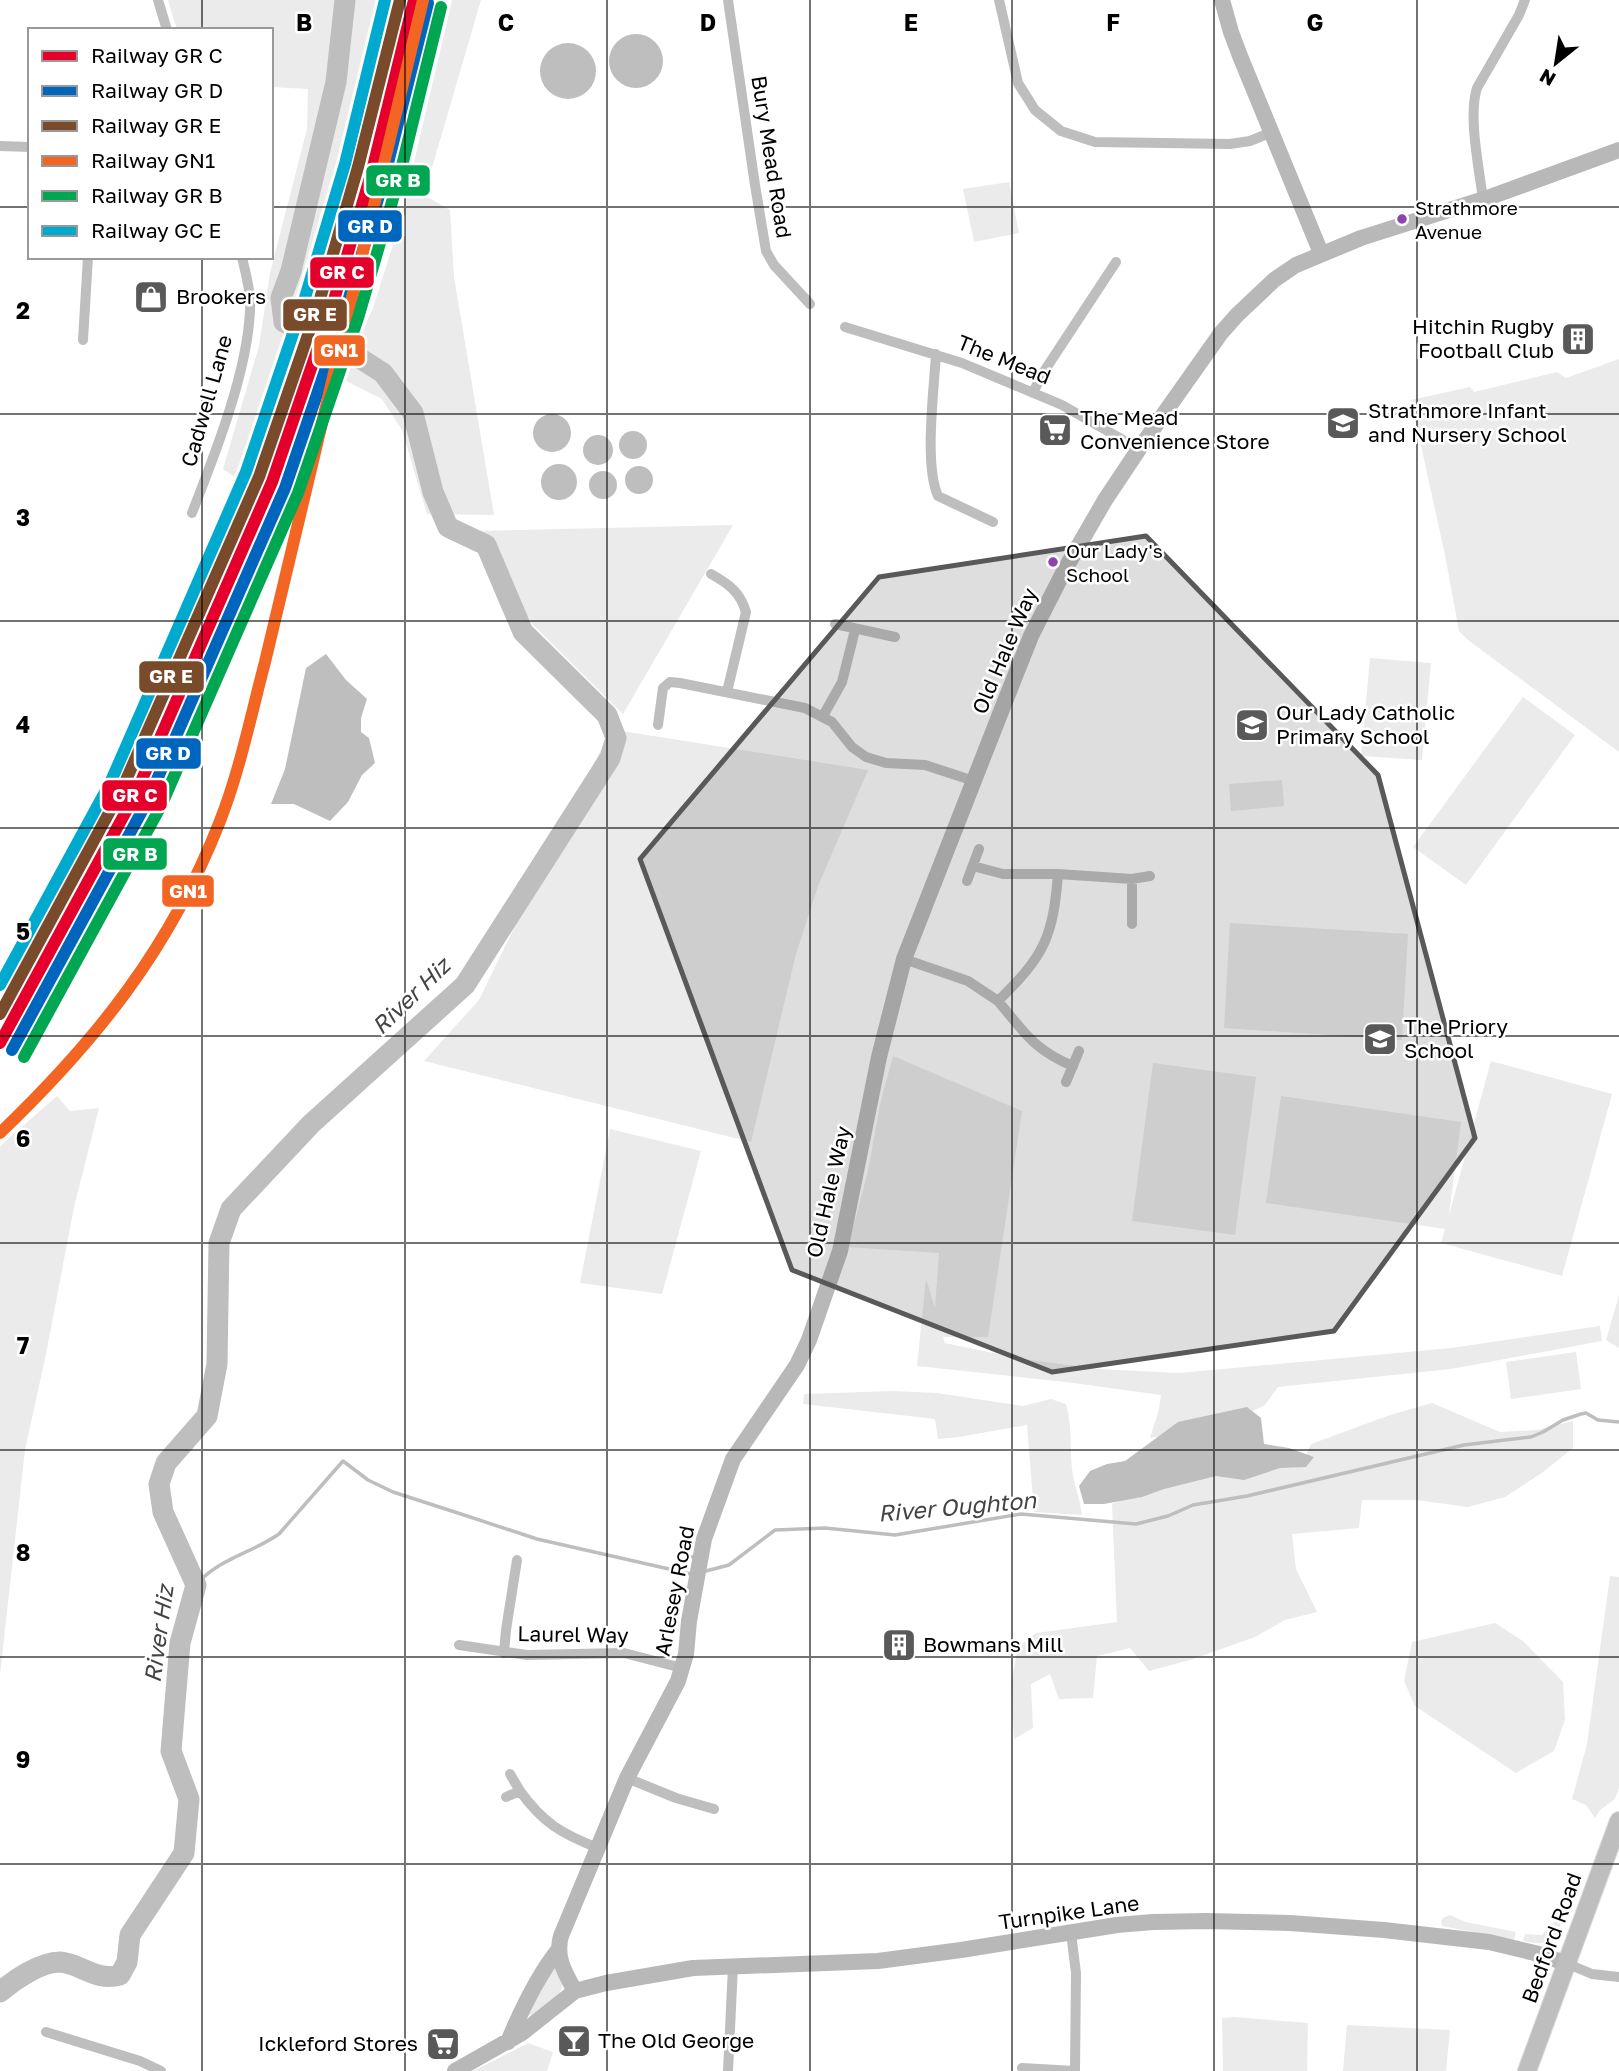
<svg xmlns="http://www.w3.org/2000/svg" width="1619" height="2071" font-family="'Golos Text',sans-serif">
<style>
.green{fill:#ebebeb}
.water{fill:#bebebe}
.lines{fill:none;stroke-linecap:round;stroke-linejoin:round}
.stream{stroke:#bebebe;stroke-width:3.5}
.river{stroke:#bebebe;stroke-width:21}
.primary-casing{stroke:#dbdbdb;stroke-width:20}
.street{stroke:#bebebe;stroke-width:10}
.secondary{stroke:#b8b8b8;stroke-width:16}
.primary{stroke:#bebebe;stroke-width:18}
.rail-1-casing{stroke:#fff;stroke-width:18}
.rail-2-casing{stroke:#fff;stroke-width:18}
.rail-3-casing{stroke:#fff;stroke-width:18}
.rail-4-casing{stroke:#fff;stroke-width:18}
.rail-5-casing{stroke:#fff;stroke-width:18}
.rail-6-casing{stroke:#fff;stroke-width:18}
.rail-1{stroke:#e4002b;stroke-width:12}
.rail-2{stroke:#0065bd;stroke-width:12}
.rail-3{stroke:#7a4b2a;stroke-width:12}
.rail-4{stroke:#f26522;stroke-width:12}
.rail-5{stroke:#00a651;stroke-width:12}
.rail-6{stroke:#00a9ce;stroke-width:12}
.marked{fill:#595959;fill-opacity:0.2;stroke:#595959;stroke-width:5;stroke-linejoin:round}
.grid{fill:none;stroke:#000;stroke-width:2;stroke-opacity:0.55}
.bus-dot{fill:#8e44ad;stroke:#fff;stroke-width:2.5}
.labels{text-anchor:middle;stroke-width:5;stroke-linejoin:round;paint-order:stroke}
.bus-label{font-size:19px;fill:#000;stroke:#fff;text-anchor:start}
.street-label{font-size:21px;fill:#000;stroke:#fff}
.poi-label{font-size:21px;fill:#000;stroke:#fff;text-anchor:start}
.water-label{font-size:23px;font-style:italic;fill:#434343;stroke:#fff}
.grid-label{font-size:23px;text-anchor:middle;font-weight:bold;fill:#000;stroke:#fff;stroke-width:5;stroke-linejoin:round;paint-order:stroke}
.line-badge{stroke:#fff;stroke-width:2.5}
.badge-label{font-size:19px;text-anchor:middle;font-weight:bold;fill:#fff}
</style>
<rect width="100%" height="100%" fill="#fff"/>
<!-- green -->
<path class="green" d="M168,0H384L371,53L318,233L298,315L243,483L223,469L259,346L270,273L307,129L308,89L271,87V30H177Z
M452,0H481L424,195L450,210L454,277L494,515L427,514L402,430L382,399L340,378L373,308L399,226Z
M1009,182L1019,233L974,242L963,189Z
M1619,359V752L1468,640L1459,631L1445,555L1411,400L1470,387L1474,392L1557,372L1566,378Z
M733,525L623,714L533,625L474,531Z
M1370,658L1431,663L1422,760L1361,756Z
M1523,697L1575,735L1466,885L1413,847Z
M622,731L868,770L818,886L796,954L751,1142L424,1061L479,1000L609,733Z
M1282,780L1284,806L1231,811L1229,784Z
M1230,923L1408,934L1402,1040L1224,1028Z
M893,1056L1022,1111L988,1337H943L945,1343L1023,1359L1098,1369L1179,1373L1451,1348L1600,1326L1602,1341L1451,1369L1278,1387L1265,1405L1221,1426L1150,1438L1159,1409L1161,1395L1066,1382L917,1366L926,1279L935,1308L939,1253L848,1247L868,1171L880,1104Z
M1491,1061L1612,1094L1562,1276L1441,1243L1445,1229L1266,1203L1281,1096L1461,1122L1449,1215Z
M1153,1063L1256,1077L1235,1235L1132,1221Z
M57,1096L70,1111L99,1108L74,1207L46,1354L25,1450L0,1675V1146Z
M610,1129L701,1151L662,1294L580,1283Z
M1619,1295V1348L1606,1340Z
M1576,1352L1581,1389L1511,1399L1506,1362Z
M892,1391L937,1393L1023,1406L1051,1399L1066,1404C1073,1428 1069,1452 1073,1476C1076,1489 1080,1501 1082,1515L1034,1512L1027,1425L959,1437L938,1439L935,1419L803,1404L804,1394Z
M1432,1403L1500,1432L1537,1430L1573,1421V1448L1543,1472L1505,1497L1468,1507L1416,1500H1362L1359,1528L1292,1534L1296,1569L1317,1612L1285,1620L1255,1637L1190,1660L1149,1671L1130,1648L1097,1656L1093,1698L1059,1699L1050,1674L1031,1684L1033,1728L1014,1739L1011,1684L1018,1647L1036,1633L1117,1622L1112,1504L1194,1473L1304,1460L1311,1444L1390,1415Z
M1610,1576L1619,1577V1788L1615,1799L1600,1810L1595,1818L1586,1805L1572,1799L1587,1744Z
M1495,1623L1523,1641L1563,1682L1565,1720L1554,1751L1516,1773L1415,1706L1404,1681L1412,1642Z
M1450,1915L1466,1922L1516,1932L1514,1940L1442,1926L1441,1922L1443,1918Z
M1558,1918H1563C1554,1944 1549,1946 1523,1941L1525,1934L1542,1935Z
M553,1968C578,1987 548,2005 533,2017L529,2015L528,2012Z
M1234,2017L1308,2023L1307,2071H1223L1222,2018Z
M1347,2025L1450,2030L1446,2071H1343Z
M528,2043L553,2052L547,2071H473Z"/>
<!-- water -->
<path class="water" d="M609 61a27 27 0 1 1 54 0a27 27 0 1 1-54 0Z
M540 71a28 28 0 1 1 56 0a28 28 0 1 1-56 0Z
M533 433a19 19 0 1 1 38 0a19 19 0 1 1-38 0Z
M619 445a14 14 0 1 1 28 0a14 14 0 1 1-28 0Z
M583 450a15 15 0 1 1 30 0a15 15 0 1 1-30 0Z
M541 482a18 18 0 1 1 36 0a18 18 0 1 1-36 0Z
M625 480a14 14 0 1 1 28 0a14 14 0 1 1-28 0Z
M589 485a14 14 0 1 1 28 0a14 14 0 1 1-28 0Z
M326,654L346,680L367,699L361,718V732L369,738L375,763L362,775L348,802L330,821L294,804H271L285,769L306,668Z
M1247,1407L1261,1418L1264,1444L1289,1448L1314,1457L1306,1467L1280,1468L1244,1480L1216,1476L1164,1489L1142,1497L1104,1504H1084L1079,1486L1090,1471L1107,1464L1125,1461L1178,1422Z"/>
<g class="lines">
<!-- stream -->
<path class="stream" d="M688,1556L697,1558
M702,1572L729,1565L775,1530L825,1528L895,1535L1021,1514L1136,1524L1168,1516L1193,1505L1247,1496L1464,1445L1531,1437L1543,1432L1563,1420L1581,1414L1586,1413L1598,1420L1619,1422
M196,1585C218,1559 252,1553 279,1534L343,1461L368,1480L393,1492L464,1515L537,1539L691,1574"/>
<!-- river -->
<path class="river" d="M0,1992C14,1980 40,1962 60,1962C80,1963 96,1982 120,1975L127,1962L130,1935L184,1853L189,1799L171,1751L180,1643L196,1585L163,1512L159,1484L166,1463L207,1416L217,1364L219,1243L231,1209L311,1124L465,985L610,758L616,738L607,715L523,632L486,545L448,527L433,492L413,413L383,373L361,359L284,322L281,298L291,271L336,82L345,0"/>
<!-- primary casing -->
<g class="primary-casing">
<path id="primary" d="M1527,2071L1619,1821"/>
</g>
<!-- street -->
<path class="street" d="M158,0L167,30
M728,0L755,185L766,251L774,265L810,304
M999,0L1018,83L1035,110L1061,131L1095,142L1230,144L1250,141L1272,132
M0,146L30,147
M1483,199C1479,169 1468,115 1477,88L1519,15L1525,0
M845,327L962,363L1062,405L1139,449
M83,340L88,257
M936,354C934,390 924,465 938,496L993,522
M1033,393L1041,376L1116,262
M192,513C215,454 247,374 250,311C251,292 246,275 242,257
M711,574C729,584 740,592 746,612L727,692
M835,624L895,637
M823,716L842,682L855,630
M658,725L663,688L670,682L680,683L805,708L832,722L852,747L866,757L886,763L925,765L974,781
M1058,874L1132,879L1150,876
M1132,879V924
M967,881L979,849
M904,959L968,981L998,1001C1044,956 1053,938 1058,874H1003L973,866
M998,1001C1024,1032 1034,1050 1073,1066
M1066,1082L1079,1051
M459,1645L527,1655L624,1653L682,1668
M504,1653L506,1630L517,1560
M627,1778L676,1798L714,1809
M520,1791C543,1823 562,1834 598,1848
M506,1797L520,1791L510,1774
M1071,1933L1076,1973L1075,2071
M1568,1964L1592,1974L1619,1977
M46,2032L140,2061L161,2071
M1022,2068L1075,2071
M728,2071L733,1966"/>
<!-- secondary -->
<path class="secondary" d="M1222,0L1231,32L1240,56L1321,253
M575,1991C565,1973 555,1957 561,1936L627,1778L678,1681L686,1654L689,1621L704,1539L733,1459L797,1365L809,1340L840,1251L879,1057L904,959L1002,709L1031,636L1064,571L1105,500L1139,449L1221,333L1237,315L1274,280L1296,265L1361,238L1490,197L1619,150
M508,2042C520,2013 539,1974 559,1949
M455,2071L522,2033L575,1991L606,1983L693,1968L878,1961L961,1950L1117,1925L1153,1922L1206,1921L1290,1923L1384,1930L1489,1942L1539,1954L1568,1964"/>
<!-- primary -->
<use href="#primary" class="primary"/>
<!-- rail-1 casing -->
<g class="rail-1-casing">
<path id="rail-1" d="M0,1043L136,793L272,482L331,310L372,171L414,0"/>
</g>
<!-- rail-2 casing -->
<g class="rail-2-casing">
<path id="rail-2" d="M12,1050L148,800L285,488L344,315L385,175L428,3"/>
</g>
<!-- rail-3 casing -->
<g class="rail-3-casing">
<path id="rail-3" d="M0,1014L123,787L259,477L318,306L358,167L400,0"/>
</g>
<!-- rail-4 casing -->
<g class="rail-4-casing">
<path id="rail-4" d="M0,1133C97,1040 171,947 220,821C240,770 251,715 265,662L423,0"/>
</g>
<!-- rail-5 casing -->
<g class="rail-5-casing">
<path id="rail-5" d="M24,1057L161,806L298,493L358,318L399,178L441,7"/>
</g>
<!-- rail-6 casing -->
<g class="rail-6-casing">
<path id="rail-6" d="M0,985L111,781L246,472L304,301L345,164L385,0"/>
</g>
<!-- rail-1 -->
<use href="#rail-1" class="rail-1"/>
<!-- rail-2 -->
<use href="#rail-2" class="rail-2"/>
<!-- rail-3 -->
<use href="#rail-3" class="rail-3"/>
<!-- rail-4 -->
<use href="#rail-4" class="rail-4"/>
<!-- rail-5 -->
<use href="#rail-5" class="rail-5"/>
<!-- rail-6 -->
<use href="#rail-6" class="rail-6"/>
</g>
<!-- marked area -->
<path class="marked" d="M1146,536L1378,775L1475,1138L1334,1331L1052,1372L792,1270L640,859L879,577Z"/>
<!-- grid -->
<path class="grid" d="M202,0V30M405,0V2071M607,0V2071M810,0V2071M1012,0V2071M1214,0V2071M1417,0V2071M0,207H30M271,207H1619M202,257V2071M0,414H1619M0,621H1619M0,828H1619M0,1036H1619M0,1243H1619M0,1450H1619M0,1657H1619M0,1864H1619"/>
<!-- icons -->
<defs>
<g id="shop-square" transform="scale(1.75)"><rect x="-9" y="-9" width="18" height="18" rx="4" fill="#595959" stroke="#fff"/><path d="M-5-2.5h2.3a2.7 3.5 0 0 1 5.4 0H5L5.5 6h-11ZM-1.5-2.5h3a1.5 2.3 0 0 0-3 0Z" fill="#fff"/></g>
<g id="building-square" transform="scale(1.75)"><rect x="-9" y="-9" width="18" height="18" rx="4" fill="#595959" stroke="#fff"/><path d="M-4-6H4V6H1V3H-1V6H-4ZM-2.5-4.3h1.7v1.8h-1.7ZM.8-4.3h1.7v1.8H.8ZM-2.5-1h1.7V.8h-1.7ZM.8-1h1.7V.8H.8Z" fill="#fff"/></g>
<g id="school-square" transform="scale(1.75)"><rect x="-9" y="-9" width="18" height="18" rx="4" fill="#595959" stroke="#fff"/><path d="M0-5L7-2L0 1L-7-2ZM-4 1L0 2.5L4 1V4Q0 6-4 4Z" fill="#fff"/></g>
<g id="supermarket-square" transform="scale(1.75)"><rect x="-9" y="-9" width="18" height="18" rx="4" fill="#595959" stroke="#fff"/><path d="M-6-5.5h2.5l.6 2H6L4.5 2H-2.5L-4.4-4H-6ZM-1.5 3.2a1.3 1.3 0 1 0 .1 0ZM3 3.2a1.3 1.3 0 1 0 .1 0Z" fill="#fff"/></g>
<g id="bar-square" transform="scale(1.75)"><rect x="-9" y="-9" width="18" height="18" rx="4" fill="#595959" stroke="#fff"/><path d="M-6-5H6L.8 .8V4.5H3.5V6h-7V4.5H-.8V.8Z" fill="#fff"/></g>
</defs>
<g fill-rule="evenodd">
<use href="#shop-square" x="151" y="297"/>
<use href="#building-square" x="1578" y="339"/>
<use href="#school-square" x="1343" y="423"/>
<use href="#supermarket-square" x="1055" y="430"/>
<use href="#school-square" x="1252" y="725"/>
<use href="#school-square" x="1380" y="1039"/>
<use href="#building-square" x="899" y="1645"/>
<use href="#bar-square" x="574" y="2041"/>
<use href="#supermarket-square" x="443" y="2044"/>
</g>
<!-- markers -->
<g class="bus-dot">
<circle cx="1402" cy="219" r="6"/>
<circle cx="1053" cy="562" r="6"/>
</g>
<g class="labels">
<!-- bus labels -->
<g class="bus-label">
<text x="1415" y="215">Strathmore<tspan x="1415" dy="24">Avenue</tspan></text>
<text x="1066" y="558">Our Lady's<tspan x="1066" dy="24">School</tspan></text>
</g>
<!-- street labels -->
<g class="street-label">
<text transform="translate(771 157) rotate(81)" y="7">Bury Mead Road</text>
<text transform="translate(1004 360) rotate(22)" y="7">The Mead</text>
<text transform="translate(207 401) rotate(-74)" y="7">Cadwell Lane</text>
<text transform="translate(1005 651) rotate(-67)" y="7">Old Hale Way</text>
<text transform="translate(829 1192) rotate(-77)" y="7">Old Hale Way</text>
<text transform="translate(675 1591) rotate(-79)" y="7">Arlesey Road</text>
<text transform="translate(573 1635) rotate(1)" y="7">Laurel Way</text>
<text transform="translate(1069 1913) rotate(-8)" y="7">Turnpike Lane</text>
<text transform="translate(1552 1938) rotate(-70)" y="7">Bedford Road</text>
</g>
<!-- poi labels -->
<g class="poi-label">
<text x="176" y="304">Brookers</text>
<text x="1554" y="334" text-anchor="end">Hitchin Rugby<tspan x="1554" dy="24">Football Club</tspan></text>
<text x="1368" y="418">Strathmore Infant<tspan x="1368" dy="24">and Nursery School</tspan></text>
<text x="1080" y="425">The Mead<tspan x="1080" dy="24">Convenience Store</tspan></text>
<text x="1276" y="720">Our Lady Catholic<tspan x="1276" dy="24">Primary School</tspan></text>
<text x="1404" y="1034">The Priory<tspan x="1404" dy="24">School</tspan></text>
<text x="923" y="1652">Bowmans Mill</text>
<text x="598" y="2048">The Old George</text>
<text x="418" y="2051" text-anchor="end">Ickleford Stores</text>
</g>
<!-- water labels -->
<g class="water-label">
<text transform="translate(411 996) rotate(-44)" y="8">River Hiz</text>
<text transform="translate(957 1507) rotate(-5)" y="8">River Oughton</text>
<text transform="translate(159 1634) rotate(-82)" y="8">River Hiz</text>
</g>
</g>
<g class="grid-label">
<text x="304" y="31">B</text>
<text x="506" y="31">C</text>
<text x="708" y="31">D</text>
<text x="911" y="31">E</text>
<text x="1113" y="31">F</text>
<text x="1315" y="31">G</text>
<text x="23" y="319">2</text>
<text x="23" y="526">3</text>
<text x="23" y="733">4</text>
<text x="23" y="940">5</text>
<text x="23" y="1147">6</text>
<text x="23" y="1354">7</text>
<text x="23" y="1561">8</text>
<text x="23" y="1768">9</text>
</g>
<g class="line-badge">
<rect x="365" y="164" width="66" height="33" rx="7" fill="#00a651"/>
<rect x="337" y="209" width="66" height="34" rx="7" fill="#0065bd"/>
<rect x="309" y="256" width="66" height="33" rx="7" fill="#e4002b"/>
<rect x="282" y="298" width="66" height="34" rx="7" fill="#7a4b2a"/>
<rect x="313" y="334" width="53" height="33" rx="7" fill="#f26522"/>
<rect x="138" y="660" width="67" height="34" rx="7" fill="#7a4b2a"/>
<rect x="135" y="737" width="67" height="33" rx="7" fill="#0065bd"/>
<rect x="101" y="779" width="67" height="33" rx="7" fill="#e4002b"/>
<rect x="102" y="837" width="66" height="34" rx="7" fill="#00a651"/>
<rect x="161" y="874" width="54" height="34" rx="7" fill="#f26522"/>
</g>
<g class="badge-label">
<text x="398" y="187">GR B</text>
<text x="370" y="233">GR D</text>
<text x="342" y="279">GR C</text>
<text x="315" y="321">GR E</text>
<text x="339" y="357">GN1</text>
<text x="171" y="683">GR E</text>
<text x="168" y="760">GR D</text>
<text x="135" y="802">GR C</text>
<text x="135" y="861">GR B</text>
<text x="188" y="898">GN1</text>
</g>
<!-- legend -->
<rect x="28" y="28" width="245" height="231" fill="#ffffff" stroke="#999999" stroke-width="2"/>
<rect x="42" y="51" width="35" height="10" fill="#e4002b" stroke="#999999" stroke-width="2"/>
<text x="91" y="63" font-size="21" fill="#000000">Railway GR C</text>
<rect x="42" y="86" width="35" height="10" fill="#0065bd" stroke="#999999" stroke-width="2"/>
<text x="91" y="98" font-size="21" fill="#000000">Railway GR D</text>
<rect x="42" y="121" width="35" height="10" fill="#7a4b2a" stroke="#999999" stroke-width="2"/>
<text x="91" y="133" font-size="21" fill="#000000">Railway GR E</text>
<rect x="42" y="156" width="35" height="10" fill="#f26522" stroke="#999999" stroke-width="2"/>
<text x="91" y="168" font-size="21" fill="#000000">Railway GN1</text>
<rect x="42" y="191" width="35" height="10" fill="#00a651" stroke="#999999" stroke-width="2"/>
<text x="91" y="203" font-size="21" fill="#000000">Railway GR B</text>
<rect x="42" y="226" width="35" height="10" fill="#00a9ce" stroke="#999999" stroke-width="2"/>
<text x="91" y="238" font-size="21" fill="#000000">Railway GC E</text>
<!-- north arrow -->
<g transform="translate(1556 63) rotate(210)" stroke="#ffffff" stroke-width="5" paint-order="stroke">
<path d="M0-5L12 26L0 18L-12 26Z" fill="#000000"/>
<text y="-10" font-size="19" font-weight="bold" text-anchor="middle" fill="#000000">N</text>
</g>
</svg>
